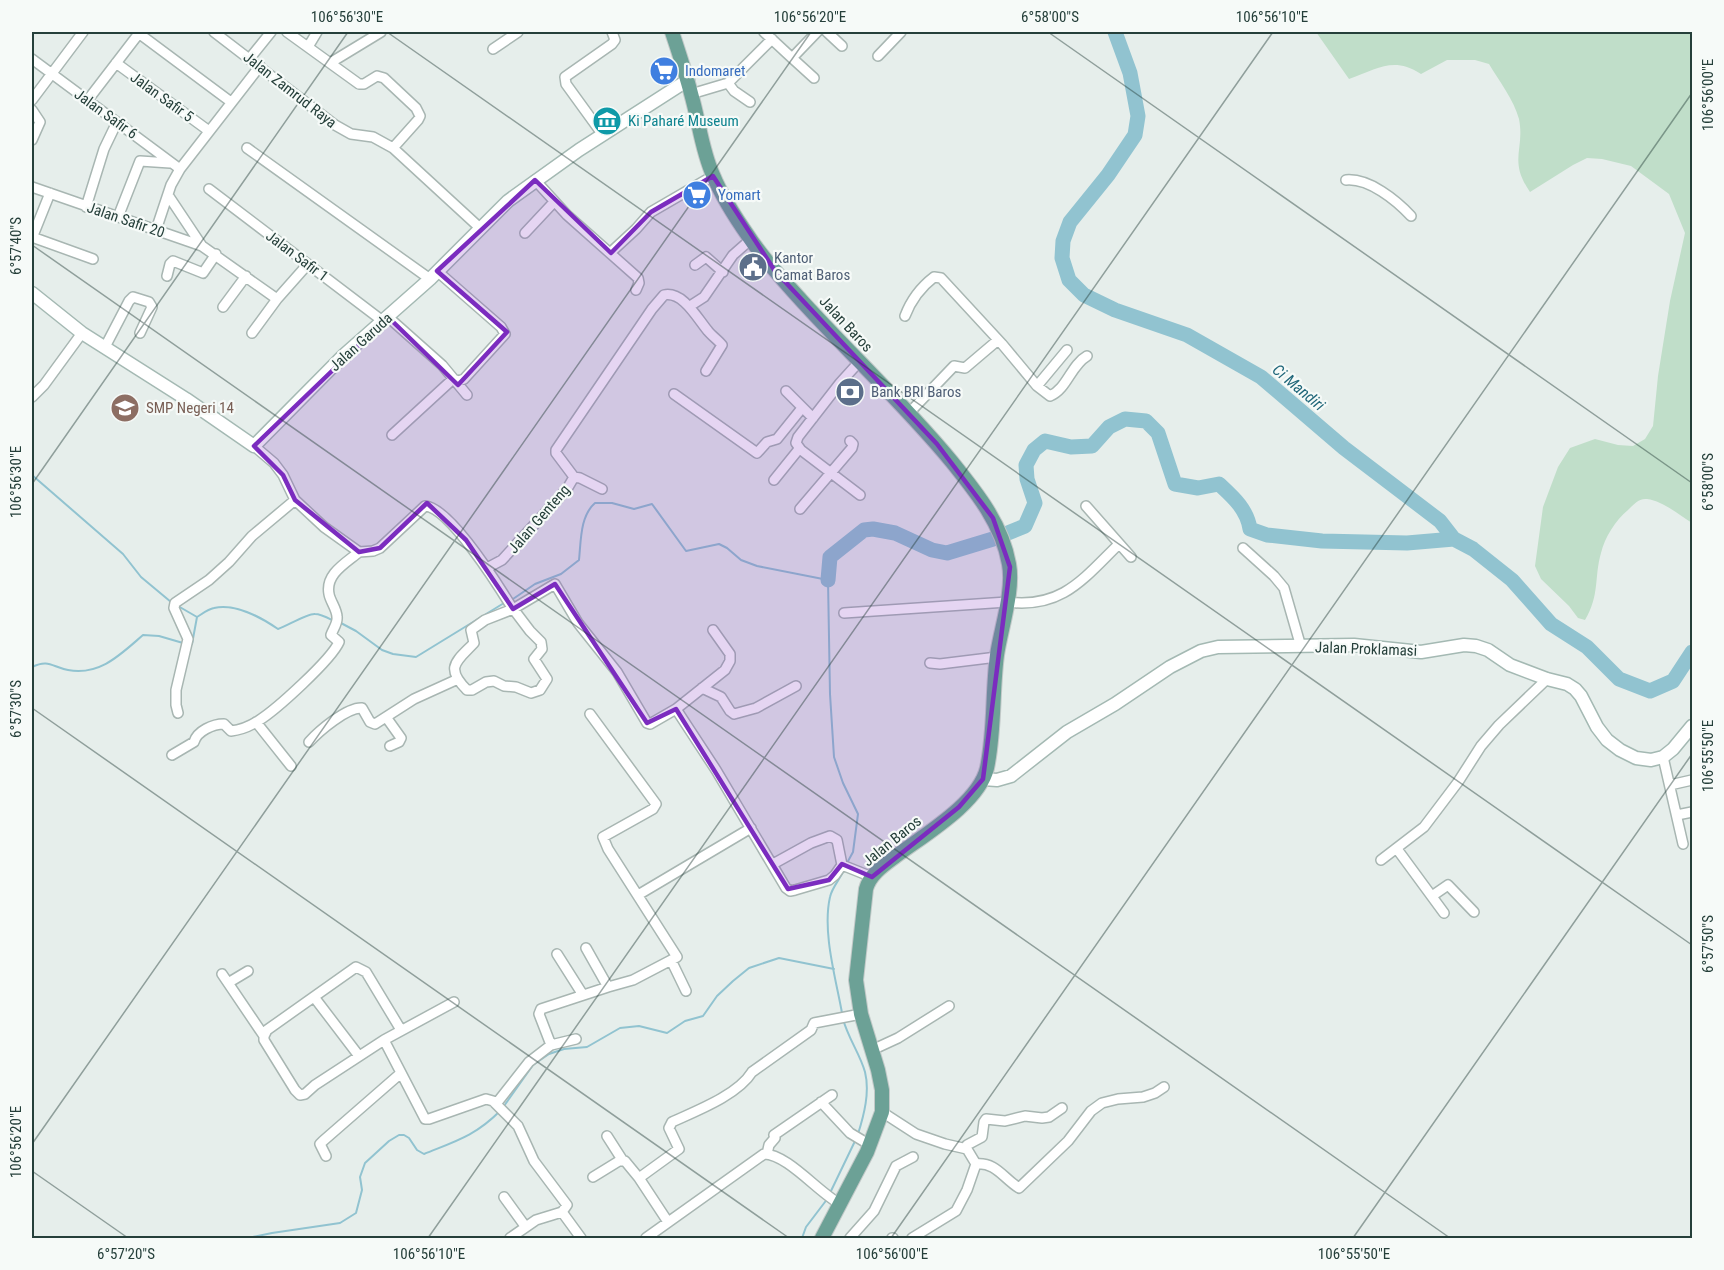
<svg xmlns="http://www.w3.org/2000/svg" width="1724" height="1270" font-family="'Roboto Condensed',sans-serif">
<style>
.green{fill:#c0dec9}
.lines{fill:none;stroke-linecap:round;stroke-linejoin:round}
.stream{stroke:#91c3d0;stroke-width:2}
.river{stroke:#91c3d0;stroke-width:15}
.street-casing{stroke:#a8b6b2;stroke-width:12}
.secondary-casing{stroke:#a4b9b3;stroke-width:15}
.primary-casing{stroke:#c2c9c8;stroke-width:16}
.street{stroke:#fff;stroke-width:9}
.secondary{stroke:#fff;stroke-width:12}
.primary{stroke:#6ca196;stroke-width:14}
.marked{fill:#7b2cbf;fill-opacity:0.2;stroke:#7b2cbf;stroke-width:4.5;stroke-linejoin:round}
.ticks{fill:none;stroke:#253f3a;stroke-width:1.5;stroke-opacity:0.45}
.labels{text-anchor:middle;stroke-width:4.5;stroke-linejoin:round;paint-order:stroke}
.shop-label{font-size:15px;fill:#366cbe;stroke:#f6faf8;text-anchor:start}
.street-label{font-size:15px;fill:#253f3a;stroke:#f6faf8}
.culture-label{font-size:15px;fill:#0d838f;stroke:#f6faf8;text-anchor:start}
.service-label{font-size:15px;fill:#4e5e75;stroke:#f6faf8;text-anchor:start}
.education-label{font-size:15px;fill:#785e54;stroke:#f6faf8;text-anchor:start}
.water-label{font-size:16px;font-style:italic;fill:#21677a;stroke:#f6faf8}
.neatline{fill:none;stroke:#253f3a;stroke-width:2}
.ticks-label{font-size:15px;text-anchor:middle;fill:#253f3a}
</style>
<rect width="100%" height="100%" fill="#e6eeeb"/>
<!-- green -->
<path class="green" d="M1316,32H1692V523C1679,515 1663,501 1647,499C1639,498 1634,504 1628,510C1615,521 1605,537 1601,553C1594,577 1600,595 1585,620L1578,618L1569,606L1541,579L1535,566L1543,507L1558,467L1570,448L1595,439L1618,445L1633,446L1645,439L1653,426L1658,376L1670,301L1685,233L1669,194L1631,166L1602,159L1587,158L1573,165L1530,192C1508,160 1525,150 1519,119C1514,100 1499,81 1489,64L1475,60H1447L1421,74C1393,56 1378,69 1349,79Z"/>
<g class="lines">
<!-- stream -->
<path class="stream" d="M32,475L123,554L141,577L171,602
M510,601L535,584L561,574L579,560C581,541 580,516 595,503H612L634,509L652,504L686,551L719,544L727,548L741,560L757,566L828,580L830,694L834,757L843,783L858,814L853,852L847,863
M178,606L197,617
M339,622L356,631L382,650L393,654L416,657L504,603
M189,644H192L197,617C202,614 208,609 214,608C235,603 262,618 278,629C287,626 308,613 315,614C321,614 328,618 334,621
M32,667C49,659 52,667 68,670C100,676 121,654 143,635L159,636L183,643
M842,1013C836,979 822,932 830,897C832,887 841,878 845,868
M843,1019C848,1038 860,1054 865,1072C870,1092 864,1115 858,1134
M504,1106L533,1065L549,1054L564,1049L587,1047L620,1028L639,1026L667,1033L685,1021L703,1016L717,996L733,981L749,968L779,958L834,969
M830,1193L856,1139
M248,1238L272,1233L340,1223L356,1213L362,1190L360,1177L365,1163L389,1141L399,1135H404L409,1138L417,1150L424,1154C456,1141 475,1136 500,1111
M802,1238L806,1227L828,1198"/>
<!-- river -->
<path class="river" d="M1115,32L1130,73L1138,116L1135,135L1108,175L1070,222L1063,241L1062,258L1069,280L1084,295L1115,310L1187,335L1261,377L1344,448L1440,521L1454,539L1473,549L1512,580L1551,624L1587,647L1619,679L1650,691L1673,681L1692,652
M828,580L830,557L864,530L873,529L895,533L932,550L947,553L993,539L1025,526L1035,503L1027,479L1026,465L1034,450L1045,441L1071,447L1092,446L1109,427L1125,419L1146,421L1158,433L1175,484L1198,488L1219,484C1233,497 1247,509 1250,529L1267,535L1322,541L1407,543L1454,539"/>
<!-- street casing -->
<g class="street-casing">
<path id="street" d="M137,32L231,102
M214,32L335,125L351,134L373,137L393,148L480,228
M287,32L359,84H364L377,76L384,78L416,108L420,116L418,120L393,148
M764,32L792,58L817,32
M827,32L842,46
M308,47L317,32
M493,49L518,32
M878,56L901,32
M250,58L271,32
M792,58L814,78
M32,59L180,169
M116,63L209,131
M330,63L381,32
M728,83L734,91L750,102
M691,94L728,83L772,39
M32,100L83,32
M87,101L140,32
M32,110L40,122L32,140
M603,135L566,84L565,77L612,44L615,40L612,32
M247,148L430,279
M535,180L567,215L638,278L639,283L636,290
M1346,180C1369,178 1396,200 1411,216
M32,187L202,246L277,299
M209,189L384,322
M168,195L202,246
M86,207L104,149L117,122
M118,217L140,161L170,163
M156,230L171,185L180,169L260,66
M525,233L554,202
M32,237L93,259
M32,238L50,193
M610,253L636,229L651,212L713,176
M695,265L706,257L723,272
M167,276L170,264L173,261L203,273L216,254
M690,306L704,297L733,255L750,240
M223,307L246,276
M905,316C911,300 921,287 934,277L941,278L1002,344L1037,386L1050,396C1067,389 1071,365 1087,356
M388,317L442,365L467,395
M252,333L277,299L308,264
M105,347L129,301L133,297L149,302L152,307L140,333
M859,362L840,383L798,437L796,443L801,450L860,495
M1037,386L1067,350
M786,391L813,418
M674,394L757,453L767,442L777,439L802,408
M32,397L44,385L82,333
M909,413L954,366L965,368L998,340
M392,435L453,379L459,381L464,379L505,334L501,327L437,271
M254,446L274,463L283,475L295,500L324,527L359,552L373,551L380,548L425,506C449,507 498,585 511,606L530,631L541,642L542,649L534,659L547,679L540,690L531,693L516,687L504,686L494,681L486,682L472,690H467C444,667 457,661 474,643L471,630L485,620L513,609L555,584L578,623L617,672L647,723L650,724L676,709
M574,477L556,453V450L652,309L664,295C683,291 697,318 708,331C712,336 718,340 722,345L706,371
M574,477L580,478L602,489
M774,480L799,449
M1086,506L1131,557
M800,509L852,448L853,444L850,441
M1243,548L1274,576L1284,588L1301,647
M487,568L502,560L567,489L574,477
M844,613L1007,602C1062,609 1083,579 1119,544
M713,630L730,654V661L725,670L676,709L716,770L786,888L790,891L795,890L829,880L835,875L842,865L872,877
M930,663L940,664L997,657
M702,688L721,697L730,711L734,714L756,708L796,686
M178,713L176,705V690L188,639L174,608L175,603L209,580L229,562L252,536L295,500
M590,714L656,804L653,809L603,837L608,849L677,957L633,980L608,987
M386,717L401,738L399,742L390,746
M256,722L291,766
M309,742C319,731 347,707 362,708L370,722L375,724L414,699L458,679
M172,755L194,742C197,731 213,724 224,724L231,731C240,730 250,726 258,721C276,710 331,660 339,642L331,635C333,629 338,623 337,617C337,609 330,601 329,594C325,574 346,563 359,552
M1663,757L1683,844
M1670,785L1692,780
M1677,815L1692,812
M1397,849L1444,913
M1381,860L1424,827L1458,782L1481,746L1499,725L1547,679
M773,864L811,843L830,836L837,840L842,865
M638,895L751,828
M1432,896L1448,885L1474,912
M557,954L583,995
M671,960L686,991
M222,974L264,1036
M228,983L248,971
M314,997L359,1056
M401,1030L366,972L356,967L267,1030L264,1036V1040L295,1090L300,1095L305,1094L315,1085L384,1040L425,1119H429L486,1099L493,1101L518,1126L534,1161L567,1205L562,1212L536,1220L510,1238
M384,1040L454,1002
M551,1045L539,1014L541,1009L608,987L586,948
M872,1050L898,1038L949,1006
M821,1102L850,1133L870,1145
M496,1104L529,1062L551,1045L576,1039
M882,1112L916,1134L945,1144L967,1149L976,1164C996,1162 1003,1178 1019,1188L1068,1141L1091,1111L1102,1103L1118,1099L1143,1097L1155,1093L1164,1087
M607,1136L623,1161
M967,1149V1145L982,1137L984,1122L986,1119L1005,1121L1025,1116L1042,1118L1049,1117L1062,1108
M767,1154L769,1145L775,1138L774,1135L832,1095
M326,1156L320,1144L323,1141L401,1073
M593,1177L619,1161H625L639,1178L668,1222
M639,1178L679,1149L669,1128L672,1122C696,1111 738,1095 752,1072L811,1030L814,1023L861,1014
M504,1197L525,1226
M562,1212L581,1238
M646,1238L764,1154C787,1154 818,1192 840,1204
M850,1238L874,1211L896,1166L913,1157
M892,1238H893
M912,1238L956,1211L967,1190L976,1164"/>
</g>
<!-- secondary casing -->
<g class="secondary-casing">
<path id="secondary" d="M32,293L82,333L186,399L254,446L344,355L430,279L508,201L579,150L688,80
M983,779L997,780L1011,776L1067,732L1115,704L1170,667L1201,651L1218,647L1354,645L1421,652L1464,645L1476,646L1488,650L1510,665L1547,679L1567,684L1575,689L1581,696L1597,727L1607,740L1620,750L1636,758L1651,760L1663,757L1673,749L1692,726"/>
</g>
<!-- primary casing -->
<g class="primary-casing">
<path id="primary" d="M672,32C680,56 688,80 694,105C700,129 703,153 713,175C722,197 735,217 749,237C764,260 783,280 801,300C851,355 905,405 952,462C977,493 1002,524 1009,564C1014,591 1001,628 997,655C992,693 995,731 987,768C979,803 924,835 896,856C884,865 870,874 866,889L856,980L861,1014L878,1070L882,1090V1112L867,1152L822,1238"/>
</g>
<!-- street -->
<use href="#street" class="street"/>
<!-- secondary -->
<use href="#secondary" class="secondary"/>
<!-- primary -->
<use href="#primary" class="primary"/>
</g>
<!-- marked area -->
<path class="marked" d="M713,176L775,271L937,444L993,518L1010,567L983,779L959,807L872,877L842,864L829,880L788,889L676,709L647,723L555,584L513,609L466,540L427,503L380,548L359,552L295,500L283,475L254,446L388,317L458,385L507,332L437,271L535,180L611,253L651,212Z"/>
<!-- ticks -->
<path class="ticks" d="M387,32L1692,945M1048,32L1692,483M32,245L1450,1238M32,484L348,32M32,708L789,1238M32,1144L811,32M32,1171L128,1238M428,1238L1273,32M891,1238L1692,93M1353,1238L1692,754"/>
<!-- icons -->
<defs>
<g id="supermarket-disc" transform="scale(1.5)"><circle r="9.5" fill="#3f7fe0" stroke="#f6faf8"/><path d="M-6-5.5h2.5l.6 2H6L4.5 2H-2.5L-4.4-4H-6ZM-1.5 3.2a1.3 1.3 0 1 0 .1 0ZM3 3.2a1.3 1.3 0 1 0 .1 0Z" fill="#fff"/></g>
<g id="museum-disc" transform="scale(1.5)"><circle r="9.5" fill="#0f9aa8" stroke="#f6faf8"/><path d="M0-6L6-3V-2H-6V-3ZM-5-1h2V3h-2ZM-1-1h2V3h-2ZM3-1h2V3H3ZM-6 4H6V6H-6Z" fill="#fff"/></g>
<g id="civic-disc" transform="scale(1.5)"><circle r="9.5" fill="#5c6f8a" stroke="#f6faf8"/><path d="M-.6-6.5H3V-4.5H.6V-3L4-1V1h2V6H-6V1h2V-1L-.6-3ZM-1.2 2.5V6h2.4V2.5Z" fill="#fff"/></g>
<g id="bank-disc" transform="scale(1.5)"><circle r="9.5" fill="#5c6f8a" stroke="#f6faf8"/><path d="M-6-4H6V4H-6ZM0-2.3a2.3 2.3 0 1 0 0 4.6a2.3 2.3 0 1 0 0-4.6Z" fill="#fff"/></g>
<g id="school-disc" transform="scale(1.5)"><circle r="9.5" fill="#8d6e63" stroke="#f6faf8"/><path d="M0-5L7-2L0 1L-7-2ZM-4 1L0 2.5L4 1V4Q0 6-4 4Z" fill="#fff"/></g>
</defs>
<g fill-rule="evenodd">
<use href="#supermarket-disc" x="664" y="71"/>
<use href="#museum-disc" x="607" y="121"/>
<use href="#supermarket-disc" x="697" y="195"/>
<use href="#civic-disc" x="753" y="267"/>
<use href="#bank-disc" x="850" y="392"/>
<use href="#school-disc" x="125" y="408"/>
</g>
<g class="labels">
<!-- shop labels -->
<g class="shop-label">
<text x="685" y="76">Indomaret</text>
<text x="718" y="200">Yomart</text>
</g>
<!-- street labels -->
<g class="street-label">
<text transform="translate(290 90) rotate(38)" y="5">Jalan Zamrud Raya</text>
<text transform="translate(162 97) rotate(36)" y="5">Jalan Safir 5</text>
<text transform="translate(106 114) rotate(36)" y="5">Jalan Safir 6</text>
<text transform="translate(126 220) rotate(19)" y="5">Jalan Safir 20</text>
<text transform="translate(297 256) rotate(37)" y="5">Jalan Safir 1</text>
<text transform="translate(846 324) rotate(47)" y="5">Jalan Baros</text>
<text transform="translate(361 342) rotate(-42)" y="5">Jalan Garuda</text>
<text transform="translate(539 519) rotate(-49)" y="5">Jalan Genteng</text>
<text transform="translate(1366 649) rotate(2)" y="5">Jalan Proklamasi</text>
<text transform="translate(892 841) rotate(-39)" y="5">Jalan Baros</text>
</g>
<!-- culture labels -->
<g class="culture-label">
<text x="628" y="126">Ki Paharé Museum</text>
</g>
<!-- service labels -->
<g class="service-label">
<text x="774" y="263">Kantor<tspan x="774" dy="17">Camat Baros</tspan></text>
<text x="871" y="397">Bank BRI Baros</text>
</g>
<!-- education labels -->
<g class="education-label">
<text x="146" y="413">SMP Negeri 14</text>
</g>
<!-- water labels -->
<g class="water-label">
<text transform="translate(1299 387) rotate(40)" y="6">Ci Mandiri</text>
</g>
</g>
<!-- border -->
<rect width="1724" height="1270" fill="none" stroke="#f6faf8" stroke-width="66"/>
<rect x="33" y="33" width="1658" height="1204" class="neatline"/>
<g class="ticks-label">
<text x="347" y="22">106°56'30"E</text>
<text x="810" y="22">106°56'20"E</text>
<text x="1050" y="22">6°58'00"S</text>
<text x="1272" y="22">106°56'10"E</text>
<text transform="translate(1708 95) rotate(-90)" y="5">106°56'00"E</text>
<text transform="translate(16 246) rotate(-90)" y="5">6°57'40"S</text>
<text transform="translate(1708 482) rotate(-90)" y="5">6°58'00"S</text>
<text transform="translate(16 482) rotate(-90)" y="5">106°56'30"E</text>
<text transform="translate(16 709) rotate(-90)" y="5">6°57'30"S</text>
<text transform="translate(1708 756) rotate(-90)" y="5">106°55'50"E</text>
<text transform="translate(1708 944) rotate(-90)" y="5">6°57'50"S</text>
<text transform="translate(16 1142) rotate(-90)" y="5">106°56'20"E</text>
<text x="126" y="1259">6°57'20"S</text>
<text x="429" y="1259">106°56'10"E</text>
<text x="892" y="1259">106°56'00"E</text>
<text x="1354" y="1259">106°55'50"E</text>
</g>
</svg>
